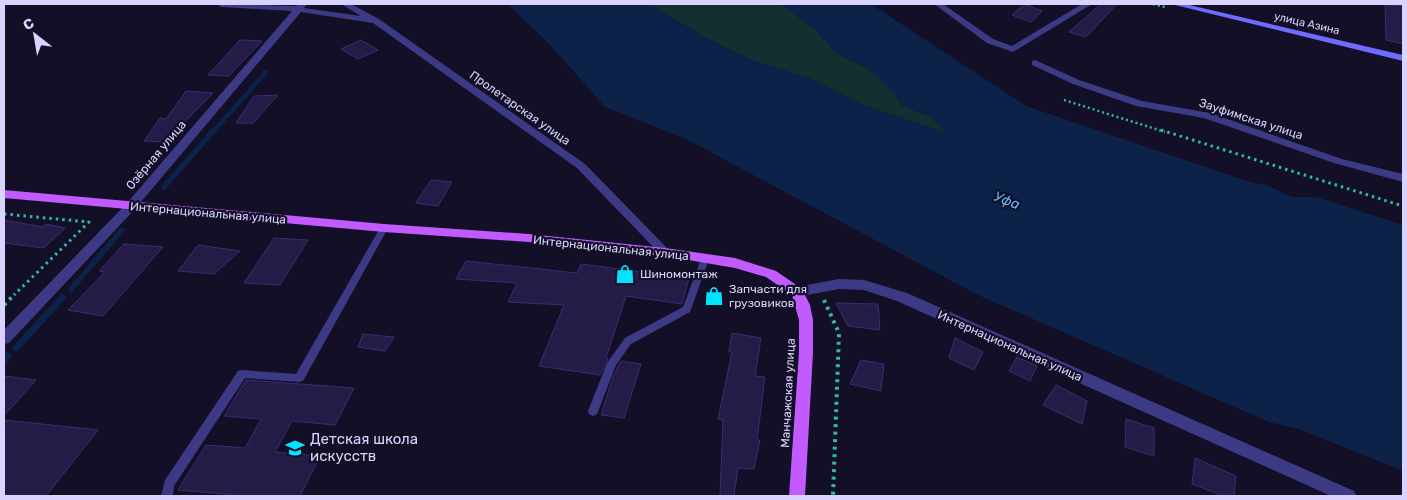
<svg xmlns="http://www.w3.org/2000/svg" width="1407" height="500" font-family="Rubik,sans-serif">
<style>
.green{fill:#12302f}
.water{fill:#0c2248}
.lines{fill:none;stroke-linecap:round;stroke-linejoin:round}
.stream-far2{stroke:#0c2248;stroke-width:4.5}
.stream-far1{stroke:#0c2248;stroke-width:5.5}
.stream{stroke:#0c2248;stroke-width:7}
.building{fill:#241b47;stroke:#3b2d73}
.path-far2{stroke:#2fb8b0;stroke-width:2.5;stroke-dasharray:2 3;stroke-linecap:butt}
.path-far1{stroke:#2fb8b0;stroke-width:3;stroke-dasharray:2.5 4;stroke-linecap:butt}
.path{stroke:#2fb8b0;stroke-width:4;stroke-dasharray:3 4.5;stroke-linecap:butt}
.lane{fill:#3d3a85;fill-rule:evenodd}
.street{fill:#3d3a85;fill-rule:evenodd}
.secondary{fill:#6f6bff;fill-rule:evenodd}
.primary{fill:#c25bff;fill-rule:evenodd}
.labels{text-anchor:middle;stroke-width:4.5;stroke-linejoin:round;paint-order:stroke}
.far-street-label{font-size:11px;fill:#d9d4ff;stroke:#130f26}
.street-label{font-size:12px;fill:#d9d4ff;stroke:#130f26}
.poi-label{font-size:12px;fill:#d9d4ff;stroke:#130f26;text-anchor:start}
.water-label{font-size:14px;font-style:italic;fill:#62b6ff;stroke:#130f26}
.near-poi-label{font-size:15px;fill:#d9d4ff;stroke:#130f26;text-anchor:start}
</style>
<rect width="100%" height="100%" fill="#130f26"/>
<!-- green -->
<path class="green" d="M650,4H781L816,30L836,53L869,69L899,99L900,104L931,117L948,134L863,105L809,78L756,62L704,37Z"/>
<!-- water -->
<path class="water" d="M508,4H650L704,37L756,62L809,78L863,105L947,133L931,117L900,104L899,99L869,69L836,53L816,30L781,4H871L1026,106L1247,181L1269,186L1292,197H1316L1403,225V471L1299,429L1269,422L978,295L684,138L605,107L550,45Z"/>
<g class="lines">
<!-- stream-far2 -->
<path class="stream-far2" d="M213,132L266,72"/>
<!-- stream-far1 -->
<path class="stream-far1" d="M164,187L214,130
M71,289L122,230"/>
<!-- stream -->
<path class="stream" d="M16,348L62,298
M4,361L8,356"/>
</g>
<!-- building -->
<path class="building" d="M1024,4L1042,11L1031,22L1012,15Z
M1101,4H1117L1086,37L1069,32Z
M1385,4L1403,6V44L1386,40Z
M240,40L262,41L229,76L208,75Z
M361,40L378,50L358,59L341,49Z
M186,91L213,93L165,142L144,141L160,118L166,119Z
M278,95L253,123H236L254,96Z
M431,180L452,182L438,206L416,203Z
M4,220L43,227L46,224L65,228L44,248L4,243Z
M274,238L308,240L280,285L244,283Z
M124,244L163,247L103,316L68,310L105,272L99,271Z
M198,245L240,251L214,274L178,271Z
M466,261L577,273L581,264L689,278L682,304L626,296L606,358L608,359L600,375L539,366L564,305L508,302L517,283L456,279Z
M836,303L878,304L880,330L848,326Z
M732,333L761,338L755,376L765,377L757,440H760L754,469L738,468L734,496H720L723,420L718,419L732,352H729Z
M363,334L394,337L385,351L358,347Z
M955,338L983,352L974,370L949,358Z
M1017,357L1037,366L1030,381L1009,371Z
M861,360L884,364L881,391L850,384Z
M621,361L641,364L624,418L601,415L613,377Z
M4,376L36,380L4,416Z
M246,380L354,388L335,425L292,421L275,452L320,456L300,496H249L178,490L206,445L245,448L261,419L224,416Z
M1056,385L1087,401L1082,424L1043,405Z
M1126,419L1154,428V456L1125,447Z
M4,420L98,430L46,496H4Z
M1195,458L1236,476L1234,496H1223L1192,484Z"/>
<g class="lines">
<!-- path-far2 -->
<path class="path-far2" d="M1153,4L1165,7
M1064,100L1165,132"/>
<!-- path-far1 -->
<path class="path-far1" d="M1161,130L1403,206
M4,214L89,222L14,295"/>
<!-- path -->
<path class="path" d="M824,300L839,333L833,496
M4,305L15,294"/>
<!-- lane -->
<path class="lane" d="M384,225L388,228L303,381L299,382L245,378L174,486L173,496H161L165,480L238,371L242,370L296,374L380,228Z
M705,256L709,259L690,312L631,344L616,365L597,414L593,416L589,414L588,411L607,363L625,338L683,307L701,259Z"/>
<!-- street -->
<path class="street" d="M217,4L296,6L299,4H307L304,8L361,16L341,4H351L379,19L585,164L671,252L669,255H661L577,168L373,23L301,12L135,209L9,343L4,344V330L127,203L292,11L221,7Z
M934,4H943L993,39L1012,46L1082,4H1092L1013,52L987,43Z
M1035,60L1079,80L1142,101L1210,113L1342,159L1403,174V182L1334,163L1204,118L1136,106L1073,84L1032,65V61Z
M839,279L864,280L907,293L1354,491L1356,496H1331L897,301L864,290L839,289L797,297L792,295L790,292L792,289L797,287Z"/>
<!-- secondary -->
<path class="secondary" d="M1171,4H1185L1403,55V61Z"/>
<!-- primary -->
<path class="primary" d="M4,190L384,224L529,234L665,248L735,258L776,271L802,289L810,305L813,320V352L805,496H789L799,352V320L792,295L766,277L735,268L665,256L529,242L384,232L4,198Z"/>
</g>
<!-- icons -->
<defs>
<g id="shop-bare" transform="scale(1.5)"><path d="M-5-2.5h2.3a2.7 3.5 0 0 1 5.4 0H5L5.5 6h-11ZM-1.5-2.5h3a1.5 2.3 0 0 0-3 0Z" fill="#00e5ff" stroke="#130f26" stroke-width="2.5" paint-order="stroke"/></g>
<g id="school-bare" transform="scale(1.5)"><path d="M0-5L7-2L0 1L-7-2ZM-4 1L0 2.5L4 1V4Q0 6-4 4Z" fill="#00e5ff" stroke="#130f26" stroke-width="2.5" paint-order="stroke"/></g>
</defs>
<g fill-rule="evenodd">
<use href="#shop-bare" x="625" y="274"/>
<use href="#shop-bare" x="714" y="296"/>
<use href="#school-bare" x="295" y="448"/>
</g>
<g class="labels">
<!-- far-street labels -->
<g class="far-street-label">
<text transform="translate(1307 23) rotate(13)" y="4">улица Азина</text>
</g>
<!-- street labels -->
<g class="street-label">
<text transform="translate(520 108) rotate(35)" y="4">Пролетарская улица</text>
<text transform="translate(1251 119) rotate(18)" y="4">Зауфимская улица</text>
<text transform="translate(156 155) rotate(-50)" y="4">Озёрная улица</text>
<text transform="translate(208 213) rotate(5)" y="4">Интернациональная улица</text>
<text transform="translate(611 248) rotate(6)" y="4">Интернациональная улица</text>
<text transform="translate(1010 346) rotate(24)" y="4">Интернациональная улица</text>
<text transform="translate(788 393) rotate(-87)" y="4">Манчажская улица</text>
</g>
<!-- poi labels -->
<g class="poi-label">
<text x="640" y="278">Шиномонтаж</text>
<text x="729" y="293">Запчасти для<tspan x="729" dy="14">грузовиков</tspan></text>
</g>
<!-- water labels -->
<g class="water-label">
<text transform="translate(1007 200) rotate(21)" y="5">Уфа</text>
</g>
<!-- near-poi labels -->
<g class="near-poi-label">
<text x="310" y="444">Детская школа<tspan x="310" dy="17">искусств</tspan></text>
</g>
</g>
<!-- border -->
<rect width="1407" height="500" fill="none" stroke="#d9d4ff" stroke-width="10"/>
<!-- north arrow -->
<g transform="translate(35 35) rotate(329)" stroke="#130f26" stroke-width="4" paint-order="stroke">
<path d="M0-4L9 19L0 12L-9 19Z" fill="#d9d4ff"/>
<text y="-8" font-size="14" font-weight="bold" text-anchor="middle" fill="#d9d4ff">С</text>
</g>
</svg>
